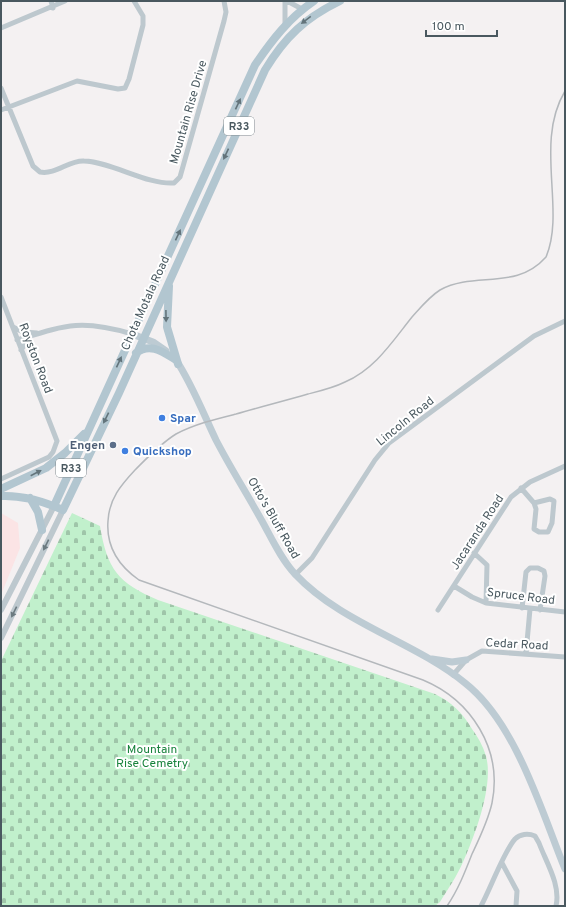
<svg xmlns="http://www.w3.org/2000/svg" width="566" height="907" font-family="Overpass,sans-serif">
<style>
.medical{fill:#fbe4e5}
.cemetery{fill:url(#cemetery-stones)}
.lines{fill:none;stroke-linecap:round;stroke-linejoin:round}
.minor{stroke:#bdc8ce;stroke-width:5}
.tertiary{stroke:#bdc8ce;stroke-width:6}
.secondary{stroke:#bdcbd3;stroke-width:7}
.primary{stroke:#b2c6d0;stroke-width:8}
.rail{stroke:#b4b8bc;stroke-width:1.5}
.oneway{fill:#63747b}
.oneway2{fill:#6c7a80}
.shop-dot{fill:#3f7fe0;stroke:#fff;stroke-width:1.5}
.service-dot{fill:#5c6f8a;stroke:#fff;stroke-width:1.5}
.labels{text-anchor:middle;stroke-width:4;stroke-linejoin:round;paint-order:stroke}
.shield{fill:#fff;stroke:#808a8f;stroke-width:1}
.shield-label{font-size:11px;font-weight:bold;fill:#49585f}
.street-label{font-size:12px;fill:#49585f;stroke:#fff}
.shop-label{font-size:12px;font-weight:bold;fill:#366cbe;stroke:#fff;text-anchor:start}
.service-label{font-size:12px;font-weight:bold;fill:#4e5e75;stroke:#fff;text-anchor:end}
.park-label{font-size:12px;fill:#18833c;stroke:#fff}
</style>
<defs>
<pattern id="cemetery-stones" width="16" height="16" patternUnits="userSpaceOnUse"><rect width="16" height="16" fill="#c1f0cc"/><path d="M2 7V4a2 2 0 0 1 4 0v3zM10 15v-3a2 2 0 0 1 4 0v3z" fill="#9fc5a9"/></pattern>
</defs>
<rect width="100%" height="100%" fill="#f4f1f2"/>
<!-- medical -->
<path class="medical" d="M1,513L18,523L20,548L1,595Z"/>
<!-- cemetery -->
<path class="cemetery" d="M72,513L100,526C107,569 118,583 158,600L435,694C451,702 463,713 472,729C478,737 483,746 486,756C494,785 475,835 463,862C457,876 448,889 440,902L435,906H1V661Z"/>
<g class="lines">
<!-- minor -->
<path class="minor" d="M51,1L53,8
M285,1V24
M287,1L302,9
M1,28L65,1
M1,88L33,166L40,172C56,175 69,160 84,161C112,162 147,185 174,183L180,177L224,21L226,12L224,1
M1,110L77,81L118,89L125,88L129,79L143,25V16L134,1
M1,297L57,441L53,452L49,457L1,479
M13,327L23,332L37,333
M17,340C66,325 81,319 132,334
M21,350L30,337
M521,488L534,503L550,499L554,501L552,523L548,532H539L534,529L536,509L534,503
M474,553L487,565L486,603
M295,575L312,558L375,460L389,443L534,336L565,321
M454,586L472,597L486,603L565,612
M522,608L526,572L530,568H538L544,571L545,576L540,610
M438,610L511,497L530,482L565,466
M526,653L530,609
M453,675L466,660L482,651L565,657
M502,863L517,891L516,906
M481,906C490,890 504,851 515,839C520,834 528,833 535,836L539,843C546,862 561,885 556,906"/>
<!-- tertiary -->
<path class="tertiary" d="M1,610L54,506
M1,638L63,510"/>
<!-- secondary -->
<path class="secondary" d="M132,334L153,342L166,351
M176,360C192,384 203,413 216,440C230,467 247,494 262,521C272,539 281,559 295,574C342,624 413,641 465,683C516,723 541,810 565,869
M432,659L452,662L466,660"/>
<!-- primary -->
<path class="primary" d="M169,286L167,327L178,364
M136,353C150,342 163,352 176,360
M1,489L46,468L65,453L84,434
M1,496C23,495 43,501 63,510L119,393L265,70C285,37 305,18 340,1
M30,498L38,512L42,530
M54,506L255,65C272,40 289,18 314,1"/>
<!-- rail -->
<path class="rail" d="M447,906C458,890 465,872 472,854C480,837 488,821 492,803C503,749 471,700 423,680L139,580C119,566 106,546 108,521C109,499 121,485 135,470C148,457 160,444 176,434C195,424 216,419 236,414C260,407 284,401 308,394C320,391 333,388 345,382C375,369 392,342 412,317C421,307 429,297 440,290C475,271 516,291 546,257C566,210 534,143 565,91"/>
</g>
<!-- one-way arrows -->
<defs><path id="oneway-solid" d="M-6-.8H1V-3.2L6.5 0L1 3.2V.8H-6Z"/></defs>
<g class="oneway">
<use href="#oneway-solid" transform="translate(306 20) rotate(143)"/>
<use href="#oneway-solid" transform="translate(238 104) rotate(-65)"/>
<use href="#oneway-solid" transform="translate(226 154) rotate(115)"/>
<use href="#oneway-solid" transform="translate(178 235) rotate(-65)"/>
<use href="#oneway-solid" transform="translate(166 316) rotate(89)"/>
<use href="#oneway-solid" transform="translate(119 362) rotate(-65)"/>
<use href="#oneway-solid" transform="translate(106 418) rotate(116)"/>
<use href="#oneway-solid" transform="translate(36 473) rotate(-27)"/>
</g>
<g class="oneway2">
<use href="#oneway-solid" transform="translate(46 545) rotate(116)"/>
<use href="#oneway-solid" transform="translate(14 612) rotate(116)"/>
</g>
<!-- markers -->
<g class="shop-dot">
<circle cx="162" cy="418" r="4"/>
<circle cx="125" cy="451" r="4"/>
</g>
<circle class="service-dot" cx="113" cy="445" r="4"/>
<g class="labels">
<!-- shield labels -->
<g class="shield">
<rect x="224" y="117" width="30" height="18" rx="3"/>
<rect x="56" y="459" width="30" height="18" rx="3"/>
</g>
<g class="shield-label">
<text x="239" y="130">R33</text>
<text x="71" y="472">R33</text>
</g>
<!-- street labels -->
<g class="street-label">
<text transform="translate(188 112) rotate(-74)" y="4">Mountain Rise Drive</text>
<text transform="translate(145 303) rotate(-66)" y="4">Chota Motala Road</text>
<text transform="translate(36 358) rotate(69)" y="4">Royston Road</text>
<text transform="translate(405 421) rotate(-39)" y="4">Lincoln Road</text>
<text transform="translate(274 518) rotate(60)" y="4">Otto's Bluff Road</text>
<text transform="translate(477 532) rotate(-57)" y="4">Jacaranda Road</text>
<text transform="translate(521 596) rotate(7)" y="4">Spruce Road</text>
<text transform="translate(517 644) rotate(3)" y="4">Cedar Road</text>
</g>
<!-- shop labels -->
<g class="shop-label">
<text x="170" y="422">Spar</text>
<text x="133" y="455">Quickshop</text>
</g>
<!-- service labels -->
<g class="service-label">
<text x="105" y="449">Engen</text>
</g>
<!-- park labels -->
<g class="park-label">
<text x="152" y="753">Mountain<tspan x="152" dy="14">Rise Cemetry</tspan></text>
</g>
</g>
<!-- border -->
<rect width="566" height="907" fill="none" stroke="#49585f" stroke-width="4"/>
<!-- scale -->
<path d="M426 30v6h71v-6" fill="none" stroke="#49585f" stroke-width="2"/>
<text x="432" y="30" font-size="12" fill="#49585f" stroke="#ffffff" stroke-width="3" paint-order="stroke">100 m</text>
</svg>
